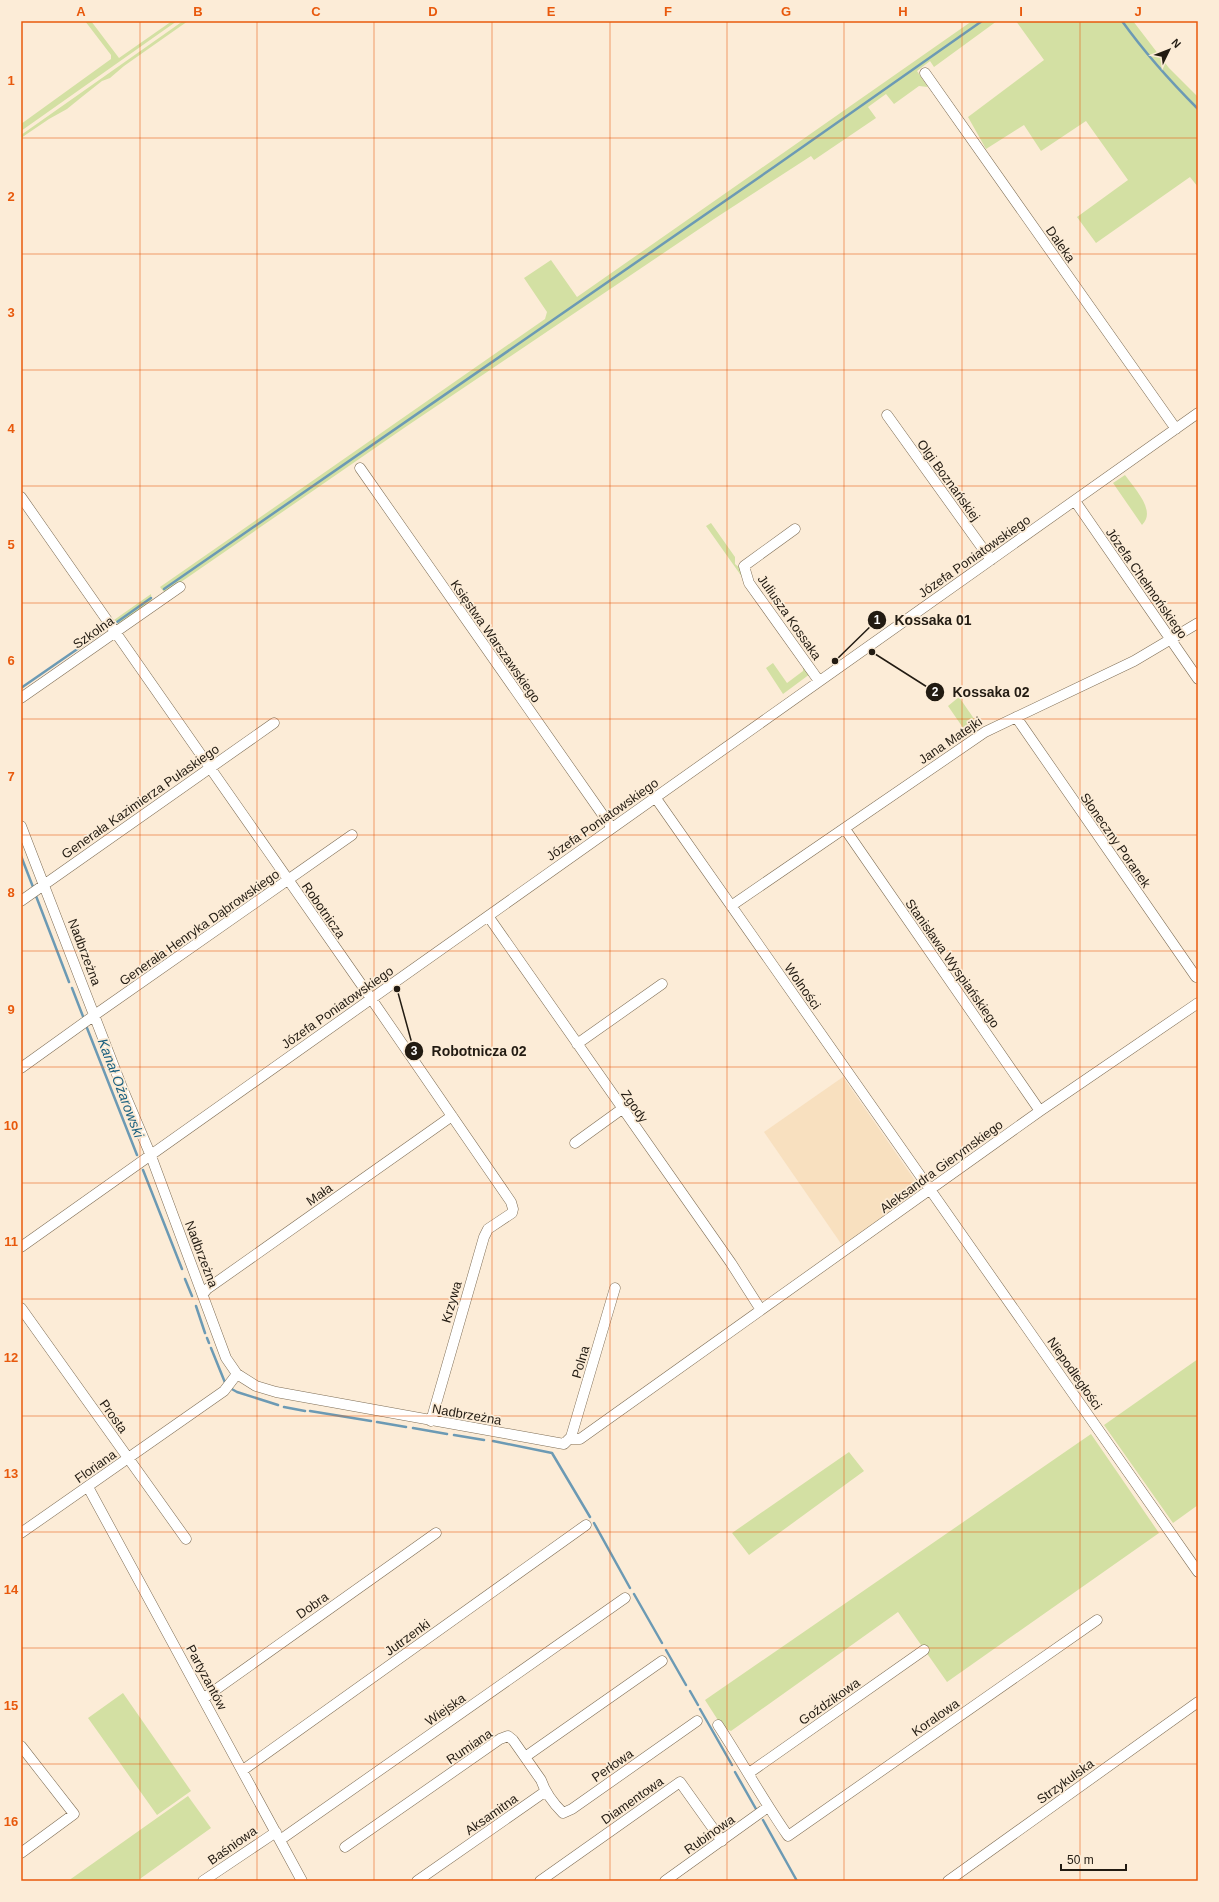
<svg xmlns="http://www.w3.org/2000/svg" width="1219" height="1902" font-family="Helvetica,sans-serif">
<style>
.built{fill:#f8e0bf}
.green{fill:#d3e0a3}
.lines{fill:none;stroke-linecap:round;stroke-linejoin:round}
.stream{stroke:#6c9ab4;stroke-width:2.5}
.minor-casing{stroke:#7e6d55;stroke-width:11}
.minor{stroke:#fff;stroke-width:10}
.grid{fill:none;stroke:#e8590c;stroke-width:1;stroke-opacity:0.55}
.labels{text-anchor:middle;stroke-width:3.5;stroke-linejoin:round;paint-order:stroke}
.street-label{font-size:13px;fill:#221b12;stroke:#fcecd7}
.water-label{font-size:14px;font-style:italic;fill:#175e7f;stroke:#fcecd7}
.leader{fill:none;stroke:#221b12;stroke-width:1.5}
.callout-dot{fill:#221b12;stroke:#fcecd7;stroke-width:1.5}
.mark-label{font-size:12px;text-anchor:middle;font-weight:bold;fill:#fff}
.callout-label{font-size:14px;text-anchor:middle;font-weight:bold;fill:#221b12;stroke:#fcecd7;stroke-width:3.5;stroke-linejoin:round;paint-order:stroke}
.neatline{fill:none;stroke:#e8590c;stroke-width:1.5}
.grid-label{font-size:13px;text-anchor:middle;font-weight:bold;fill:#e8590c}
</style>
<rect width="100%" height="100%" fill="#fcecd7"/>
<!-- built -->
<path class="built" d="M843,1077L923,1192L844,1248L764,1132Z"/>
<!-- green -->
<path class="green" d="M85,21H91L119,58L172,21H177L21,131V124L111,59V55Z
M183,21H188L124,66L110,78L102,81L83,96L67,109L49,119L21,138V135Z
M972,21H997L934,67L930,61L917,71L928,87L919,86L894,104L886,94L868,107L876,118L814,160L811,156L714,219L404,428L165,593L160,587L545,319L547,312L524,278L551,260L577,297Z
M1016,21H1133L1169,68L1198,97V187L1190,177L1096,243L1077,217L1128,180L1086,121L1041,151L1024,125L986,149L968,117L1044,60Z
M1125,475C1134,488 1157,511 1142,525L1113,483Z
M711,523L735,557V564L741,569L747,584L706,526Z
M151,594L152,602L119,624L114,620Z
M773,663L787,683L803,671V664L810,674L783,694L766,668Z
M959,697L979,726L968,735L948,706Z
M1198,1359V1505L1173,1523L1104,1425Z
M1091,1434L1159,1533L947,1682L898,1612L731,1731L723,1728L705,1700Z
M849,1452L864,1471L749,1555L732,1533Z
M123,1693L191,1791L157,1815L88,1718Z
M188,1796L211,1828L137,1881H68Z"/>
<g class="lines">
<!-- stream -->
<path class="stream" d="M1122,21C1145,53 1170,81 1198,109
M164,589L774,167L982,21
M117,622L151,598
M21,688L102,632
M21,856L33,887
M36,896L69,982
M72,988L84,1019
M87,1028L137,1155
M143,1170L182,1269
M185,1279L192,1296
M196,1306L205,1333
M207,1338L209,1343
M211,1348L226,1385
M230,1388L237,1392L278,1405
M284,1407L305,1411
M310,1411L371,1421
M377,1422L406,1427
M413,1428L447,1434
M454,1435L484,1440
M493,1441L552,1453L590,1517
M594,1523L630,1588
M634,1594L662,1643
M666,1650L686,1685
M690,1691L698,1705
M700,1709L732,1765
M735,1772L756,1809
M763,1820L797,1881"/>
<!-- minor casing -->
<g class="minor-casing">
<path id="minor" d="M925,73L1176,429
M887,415L991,560
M360,468L612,828
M21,497L368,994L511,1202L513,1209L512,1213L488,1229L484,1237L431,1421
M1075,501L1198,679
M795,529L744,566L749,583L819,681
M21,698L180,587
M1016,717L1196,977
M655,797L1198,1572
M21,826L123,1090L151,1156L226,1358L237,1374L256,1386L276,1392L564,1444L571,1437L615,1288
M845,829L1040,1111
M21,901L274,723
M731,906L985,732L1134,661L1198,623
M488,916L731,1263L761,1310
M577,1044L662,984
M21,1068L99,1012L352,835
M575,1143L622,1109
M21,1247L1198,413
M203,1294L207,1289L452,1116
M21,1308L186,1539
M570,1439H580L1040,1111L1198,1003
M88,1487L302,1881
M21,1533L224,1391L237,1374
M204,1698L436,1533
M718,1725C742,1762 763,1800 788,1836L1097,1620
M21,1746L74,1814L21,1853
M525,1757L662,1661
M243,1770L586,1525
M749,1773L924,1650
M280,1840L625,1598
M345,1847L500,1739L508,1736L513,1740L541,1780C545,1792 554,1804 563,1813L572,1809L697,1721
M203,1881L276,1832
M417,1881L546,1791
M540,1881L680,1782L722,1841
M665,1881L768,1807
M948,1881L1198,1702"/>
</g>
<!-- minor -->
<use href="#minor" class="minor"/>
</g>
<!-- grid -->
<path class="grid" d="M140,21V1881M257,21V1881M374,21V1881M492,21V1881M610,21V1881M727,21V1881M844,21V1881M962,21V1881M1080,21V1881M21,138H1198M21,254H1198M21,370H1198M21,486H1198M21,603H1198M21,719H1198M21,835H1198M21,951H1198M21,1067H1198M21,1183H1198M21,1299H1198M21,1416H1198M21,1532H1198M21,1648H1198M21,1764H1198"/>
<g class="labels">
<!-- street labels -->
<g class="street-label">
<text transform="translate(1061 244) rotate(55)" y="5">Daleka</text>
<text transform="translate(949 480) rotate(54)" y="5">Olgi Boznańskiej</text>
<text transform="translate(974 556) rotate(-35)" y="5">Józefa Poniatowskiego</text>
<text transform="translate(1147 583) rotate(55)" y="5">Józefa Chełmońskiego</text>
<text transform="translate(790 617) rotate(55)" y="5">Juliusza Kossaka</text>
<text transform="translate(93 632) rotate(-35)" y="5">Szkolna</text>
<text transform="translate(496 641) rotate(55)" y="5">Księstwa Warszawskiego</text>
<text transform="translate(950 740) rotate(-34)" y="5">Jana Matejki</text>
<text transform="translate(140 801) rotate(-35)" y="5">Generała Kazimierza Pułaskiego</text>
<text transform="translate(602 819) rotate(-35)" y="5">Józefa Poniatowskiego</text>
<text transform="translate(1116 840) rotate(55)" y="5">Słoneczny Poranek</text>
<text transform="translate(324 910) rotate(55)" y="5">Robotnicza</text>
<text transform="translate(199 927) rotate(-35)" y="5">Generała Henryka Dąbrowskiego</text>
<text transform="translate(85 952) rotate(69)" y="5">Nadbrzeżna</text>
<text transform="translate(953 963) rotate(55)" y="5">Stanisława Wyspiańskiego</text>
<text transform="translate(803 986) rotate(55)" y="5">Wolności</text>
<text transform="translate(337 1007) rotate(-35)" y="5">Józefa Poniatowskiego</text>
<text transform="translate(635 1106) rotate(55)" y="5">Zgody</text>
<text transform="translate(941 1166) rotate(-36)" y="5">Aleksandra Gierymskiego</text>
<text transform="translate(319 1194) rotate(-35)" y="5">Mała</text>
<text transform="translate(202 1254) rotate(69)" y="5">Nadbrzeżna</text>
<text transform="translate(451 1302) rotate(-74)" y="5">Krzywa</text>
<text transform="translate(580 1362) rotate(-74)" y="5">Polna</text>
<text transform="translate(1075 1373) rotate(55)" y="5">Niepodległości</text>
<text transform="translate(467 1414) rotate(10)" y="5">Nadbrzeżna</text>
<text transform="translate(114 1416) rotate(54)" y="5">Prosta</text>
<text transform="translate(95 1466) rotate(-35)" y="5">Floriana</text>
<text transform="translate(312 1605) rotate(-35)" y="5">Dobra</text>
<text transform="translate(407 1637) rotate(-36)" y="5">Jutrzenki</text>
<text transform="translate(207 1677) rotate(62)" y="5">Partyzantów</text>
<text transform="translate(829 1701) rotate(-35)" y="5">Goździkowa</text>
<text transform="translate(445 1709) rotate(-35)" y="5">Wiejska</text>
<text transform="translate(935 1717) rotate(-35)" y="5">Koralowa</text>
<text transform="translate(469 1746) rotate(-34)" y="5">Rumiana</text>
<text transform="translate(612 1765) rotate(-35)" y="5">Perłowa</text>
<text transform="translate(1065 1781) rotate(-36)" y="5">Strzykulska</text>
<text transform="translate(632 1800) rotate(-35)" y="5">Diamentowa</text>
<text transform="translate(491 1814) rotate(-35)" y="5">Aksamitna</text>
<text transform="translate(709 1834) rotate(-35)" y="5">Rubinowa</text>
<text transform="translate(232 1845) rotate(-35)" y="5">Baśniowa</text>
</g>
<!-- water labels -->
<g class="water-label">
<text transform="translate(121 1088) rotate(69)" y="5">Kanał Ożarowski</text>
</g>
</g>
<!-- callouts -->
<path class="leader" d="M835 661L877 620M872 652L935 692M397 989L414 1051"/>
<g class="callout-dot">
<circle cx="835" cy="661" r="4"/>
<circle cx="872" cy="652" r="4"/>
<circle cx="397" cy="989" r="4"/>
<circle cx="877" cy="620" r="10"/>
<circle cx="935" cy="692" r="10"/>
<circle cx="414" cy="1051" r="10"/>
</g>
<g class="mark-label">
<text x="877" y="624">1</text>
<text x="935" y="696">2</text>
<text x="414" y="1055">3</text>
</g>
<g class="callout-label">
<text x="933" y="625">Kossaka 01</text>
<text x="991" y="697">Kossaka 02</text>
<text x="479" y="1056">Robotnicza 02</text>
</g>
<!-- border -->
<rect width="1219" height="1902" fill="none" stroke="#fcecd7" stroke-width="44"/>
<!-- north arrow -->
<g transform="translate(1169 50) rotate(47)" stroke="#fcecd7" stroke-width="3" paint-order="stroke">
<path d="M0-3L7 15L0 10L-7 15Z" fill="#221b12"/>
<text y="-6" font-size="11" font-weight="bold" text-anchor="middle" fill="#221b12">N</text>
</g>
<!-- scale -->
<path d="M1061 1864v6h65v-6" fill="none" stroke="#221b12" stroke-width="2"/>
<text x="1067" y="1864" font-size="12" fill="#221b12" stroke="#fcecd7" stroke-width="3" paint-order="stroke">50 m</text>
<rect x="22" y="22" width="1175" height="1858" class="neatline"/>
<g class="grid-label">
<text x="81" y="16">A</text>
<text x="198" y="16">B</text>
<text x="316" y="16">C</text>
<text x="433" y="16">D</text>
<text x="551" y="16">E</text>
<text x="668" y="16">F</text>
<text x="786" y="16">G</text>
<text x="903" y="16">H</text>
<text x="1021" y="16">I</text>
<text x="1138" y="16">J</text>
<text x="11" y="85">1</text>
<text x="11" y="201">2</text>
<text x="11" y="317">3</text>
<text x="11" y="433">4</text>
<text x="11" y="549">5</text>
<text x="11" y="665">6</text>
<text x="11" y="781">7</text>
<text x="11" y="897">8</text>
<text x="11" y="1014">9</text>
<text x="11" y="1130">10</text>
<text x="11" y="1246">11</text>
<text x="11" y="1362">12</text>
<text x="11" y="1478">13</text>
<text x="11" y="1594">14</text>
<text x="11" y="1710">15</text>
<text x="11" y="1826">16</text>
</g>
</svg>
